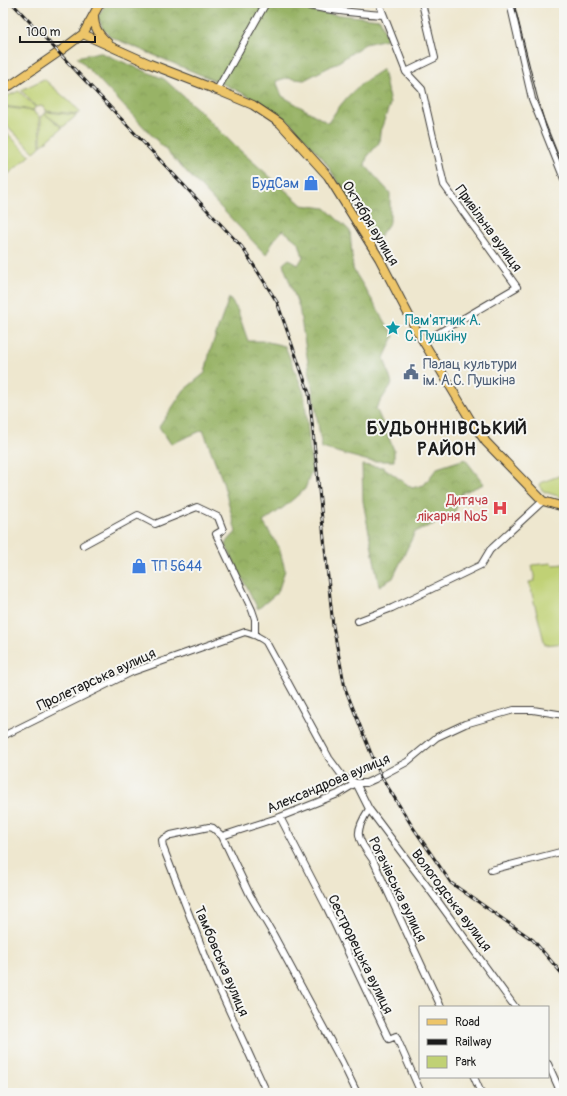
<svg xmlns="http://www.w3.org/2000/svg" width="567" height="1096" font-family="Pangolin,sans-serif">
<style>
.green{fill:#c0d174;stroke:#6e7648}
.forest{fill:url(#forest-crowns);stroke:#5a6841}
.lines{fill:none;stroke-linecap:round;stroke-linejoin:round}
.minor-casing{stroke:#3c3a37;stroke-width:8}
.major-casing{stroke:#3c3a37;stroke-width:10}
.minor{stroke:#fff;stroke-width:6}
.major{stroke:#edc569;stroke-width:8}
.tram{stroke:#1c1c1c;stroke-width:1}
.rail-casing{stroke:#1c1c1c;stroke-width:3}
.rail{stroke:#f6f6f2;stroke-width:1.5;stroke-dasharray:4.5;stroke-linecap:butt}
.labels{text-anchor:middle;stroke-width:4;stroke-linejoin:round;paint-order:stroke}
.shop-label{font-size:14px;fill:#366cbe;stroke:#f6f6f2;text-anchor:end}
.street-label{font-size:14px;fill:#1c1c1c;stroke:#f6f6f2}
.culture-label{font-size:14px;fill:#0d838f;stroke:#f6f6f2;text-anchor:start}
.service-label{font-size:14px;fill:#4e5e75;stroke:#f6f6f2;text-anchor:start}
.health-label{font-size:14px;fill:#be3a42;stroke:#f6f6f2;text-anchor:end}
.district-label{font-size:18px;font-weight:bold;letter-spacing:1px;fill:#1c1c1c;stroke:#f6f6f2}
</style>
<defs>
<pattern id="forest-crowns" width="20" height="18" patternUnits="userSpaceOnUse"><rect width="20" height="18" fill="#98b366"/><path d="M2 6a3 3 0 1 1 6 0M12 15a3 3 0 1 1 6 0" fill="none" stroke="#829958"/></pattern>
</defs>
<rect width="100%" height="100%" fill="#f6f6f2"/>
<filter id="ink" filterUnits="userSpaceOnUse"><feTurbulence type="fractalNoise" baseFrequency=".025" numOctaves="2"/><feDisplacementMap in="SourceGraphic" scale="8" xChannelSelector="R" yChannelSelector="G"/><feConvolveMatrix kernelMatrix="1 2 1 2 8 2 1 2 1" color-interpolation-filters="sRGB"/></filter>
<filter id="wash" filterUnits="userSpaceOnUse"><feTurbulence type="fractalNoise" baseFrequency=".012" numOctaves="4" result="noise"/><feDisplacementMap in="SourceGraphic" scale="16" xChannelSelector="R" yChannelSelector="G"/><feGaussianBlur stdDeviation="0.9" result="paint"/><feColorMatrix in="noise" values="0 0 0 0 0 0 0 0 0 0 0 0 0 0 0 0 0 1.4 0 .05"/><feComposite in="paint" operator="in"/></filter>
<g filter="url(#wash)">
<rect width="100%" height="100%" fill="#eee7cf"/>
<!-- green -->
<path class="green" d="M44,79L81,112L78,114L46,111L45,108L42,106L36,107L21,90Z
M19,91L35,107L34,110L3,106V98Z
M3,107L34,111L35,114L39,116L40,147L34,152L3,122Z
M46,112L77,115L63,127L45,114Z
M45,114L62,128L41,146V116Z
M3,129L30,156L6,176L3,172Z
M564,474V498L545,492L541,489L540,483Z
M552,563L553,565L564,564V643L545,645L529,582L535,581L532,565Z"/>
<!-- forest -->
<path class="forest" d="M106,3H304L322,13L380,19L387,39L365,44L337,63L304,80L286,78L276,81L282,96L328,123C345,97 356,86 383,69L390,104L380,132L379,143L367,157L365,165L390,193V222L376,241L324,160L291,123L258,101L232,88L111,37L103,29L98,17Z
M99,52L164,79L201,112L235,146L302,205L325,208L350,231L353,269L394,336L384,358L392,384L376,408L394,450V461H369L322,448L299,307L283,264L289,259L298,265L303,257L299,243L283,230L274,240L266,255L77,57Z
M229,298L237,309L248,341H264L285,346L304,393L312,470L305,489L284,507L263,522L279,547L285,570L278,592L258,609L225,544L236,532L223,482L203,430L171,444L159,427L184,390L205,373L210,351Z
M465,459L484,484L462,493L453,516L415,532L393,578L379,586L363,501L362,465L383,467L412,488L424,485L437,468Z"/>
</g>
<g filter="url(#ink)">
<g class="lines">
<!-- minor casing -->
<g class="minor-casing">
<path id="minor" d="M295,3C324,10 353,13 383,15
M379,3L406,72L422,89L444,185L517,287L423,342
M510,3L532,99L564,179
M406,72L435,58L422,3
M217,90L266,3
M83,545L138,515L155,524L197,507L218,517L223,530L216,534L252,610L255,619V634
M358,621L392,608L481,565L490,550L543,501
M3,736L132,672L245,632C253,634 260,637 266,642L329,758L343,777L356,783L369,809C353,834 357,837 373,860L441,1007
M369,809L432,893L515,1007
M280,817L327,908L389,1039L396,1036L421,1093
M222,836L250,895L273,934L342,1062L357,1093
M491,870L564,851
M548,1064L561,1093
M474,1077L481,1093
M267,1093L211,971L163,847L162,840L171,835L209,827L213,828L222,836L280,817L338,794L356,783H366L375,779L407,762L437,737L465,724L514,710H533L564,715"/>
</g>
<!-- major casing -->
<g class="major-casing">
<path id="major" d="M94,16C94,28 99,35 108,43
M83,34L150,64L217,90L253,105L280,123L328,176L379,258L417,331L471,421L486,442L543,501L564,507
M3,89L11,85L59,52L83,34L100,3"/>
</g>
<!-- minor -->
<use href="#minor" class="minor"/>
<!-- major -->
<use href="#major" class="major"/>
<!-- tram -->
<path class="tram" d="M514,3L537,96L546,127L564,171"/>
<!-- rail casing -->
<g class="rail-casing">
<path id="rail" d="M12,3L242,247L277,302L309,393L333,626L345,688L370,751L381,776L412,826L451,883L533,940L564,976"/>
</g>
<!-- rail -->
<use href="#rail" class="rail"/>
</g>
</g>
<!-- icons -->
<defs>
<g id="shop-bare" transform="scale(1.2)"><path d="M-5-2.5h2.3a2.7 3.5 0 0 1 5.4 0H5L5.5 6h-11ZM-1.5-2.5h3a1.5 2.3 0 0 0-3 0Z" fill="#3f7fe0" stroke="#f6f6f2" stroke-width="2.5" paint-order="stroke"/></g>
<g id="sight-bare" transform="scale(1.2)"><path d="M0-6L1.8-2.2L6-1.7L2.9 1.2L3.7 5.4L0 3.3L-3.7 5.4L-2.9 1.2L-6-1.7L-1.8-2.2Z" fill="#0f9aa8" stroke="#f6f6f2" stroke-width="2.5" paint-order="stroke"/></g>
<g id="civic-bare" transform="scale(1.2)"><path d="M-.6-6.5H3V-4.5H.6V-3L4-1V1h2V6H-6V1h2V-1L-.6-3ZM-1.2 2.5V6h2.4V2.5Z" fill="#5c6f8a" stroke="#f6f6f2" stroke-width="2.5" paint-order="stroke"/></g>
<g id="hospital-bare" transform="scale(1.2)"><path d="M-5-5h3v3.5h4V-5h3V5h-3V1.5h-4V5h-3Z" fill="#e0444e" stroke="#f6f6f2" stroke-width="2.5" paint-order="stroke"/></g>
</defs>
<g fill-rule="evenodd">
<use href="#shop-bare" x="311" y="183"/>
<use href="#sight-bare" x="393" y="328"/>
<use href="#civic-bare" x="411" y="372"/>
<use href="#hospital-bare" x="500" y="508"/>
<use href="#shop-bare" x="139" y="566"/>
</g>
<g class="labels">
<!-- shop labels -->
<g class="shop-label">
<text x="299" y="188">БудСам</text>
<text x="151" y="571" text-anchor="start">ТП 5644</text>
</g>
<!-- street labels -->
<g class="street-label">
<text transform="translate(371 223) rotate(59)" y="5">Октября вулиця</text>
<text transform="translate(489 228) rotate(54)" y="5">Привільна вулиця</text>
<text transform="translate(96 679) rotate(-25)" y="5">Пролетарська вулиця</text>
<text transform="translate(328 783) rotate(-23)" y="5">Александрова вулиця</text>
<text transform="translate(398 889) rotate(64)" y="5">Рогачівська вулиця</text>
<text transform="translate(452 900) rotate(53)" y="5">Вологодська вулиця</text>
<text transform="translate(361 954) rotate(64)" y="5">Сестрорецька вулиця</text>
<text transform="translate(222 961) rotate(67)" y="5">Тамбовська вулиця</text>
</g>
<!-- culture labels -->
<g class="culture-label">
<text x="405" y="325">Пам'ятник А.<tspan x="405" dy="16">С. Пушкіну</tspan></text>
</g>
<!-- service labels -->
<g class="service-label">
<text x="423" y="369">Палац культури<tspan x="423" dy="16">ім. А.С. Пушкіна</tspan></text>
</g>
<!-- health labels -->
<g class="health-label">
<text x="488" y="505">Дитяча<tspan x="488" dy="16">лікарня №5</tspan></text>
</g>
<!-- district labels -->
<g class="district-label">
<text x="447" y="434">БУДЬОННІВСЬКИЙ<tspan x="447" dy="21">РАЙОН</tspan></text>
</g>
</g>
<!-- margin -->
<rect width="567" height="1096" fill="none" stroke="#f6f6f2" stroke-width="16"/>
<!-- legend -->
<rect x="419" y="1006" width="130" height="72" fill="#f6f6f2" stroke="#9f9f9c"/>
<rect x="427" y="1019" width="20" height="6" fill="#edc569" stroke="#9f9f9c"/>
<text x="455" y="1026" font-size="12" fill="#1c1c1c">Road</text>
<rect x="427" y="1039" width="20" height="6" fill="#1c1c1c" stroke="#9f9f9c"/>
<text x="455" y="1046" font-size="12" fill="#1c1c1c">Railway</text>
<rect x="427" y="1056" width="20" height="12" fill="#c0d174" stroke="#9f9f9c"/>
<text x="455" y="1066" font-size="12" fill="#1c1c1c">Park</text>
<!-- scale -->
<path d="M20 36v6h75v-6" fill="none" stroke="#1c1c1c" stroke-width="2"/>
<text x="26" y="36" font-size="12" fill="#1c1c1c" stroke="#f6f6f2" stroke-width="3" paint-order="stroke">100 m</text>
</svg>
